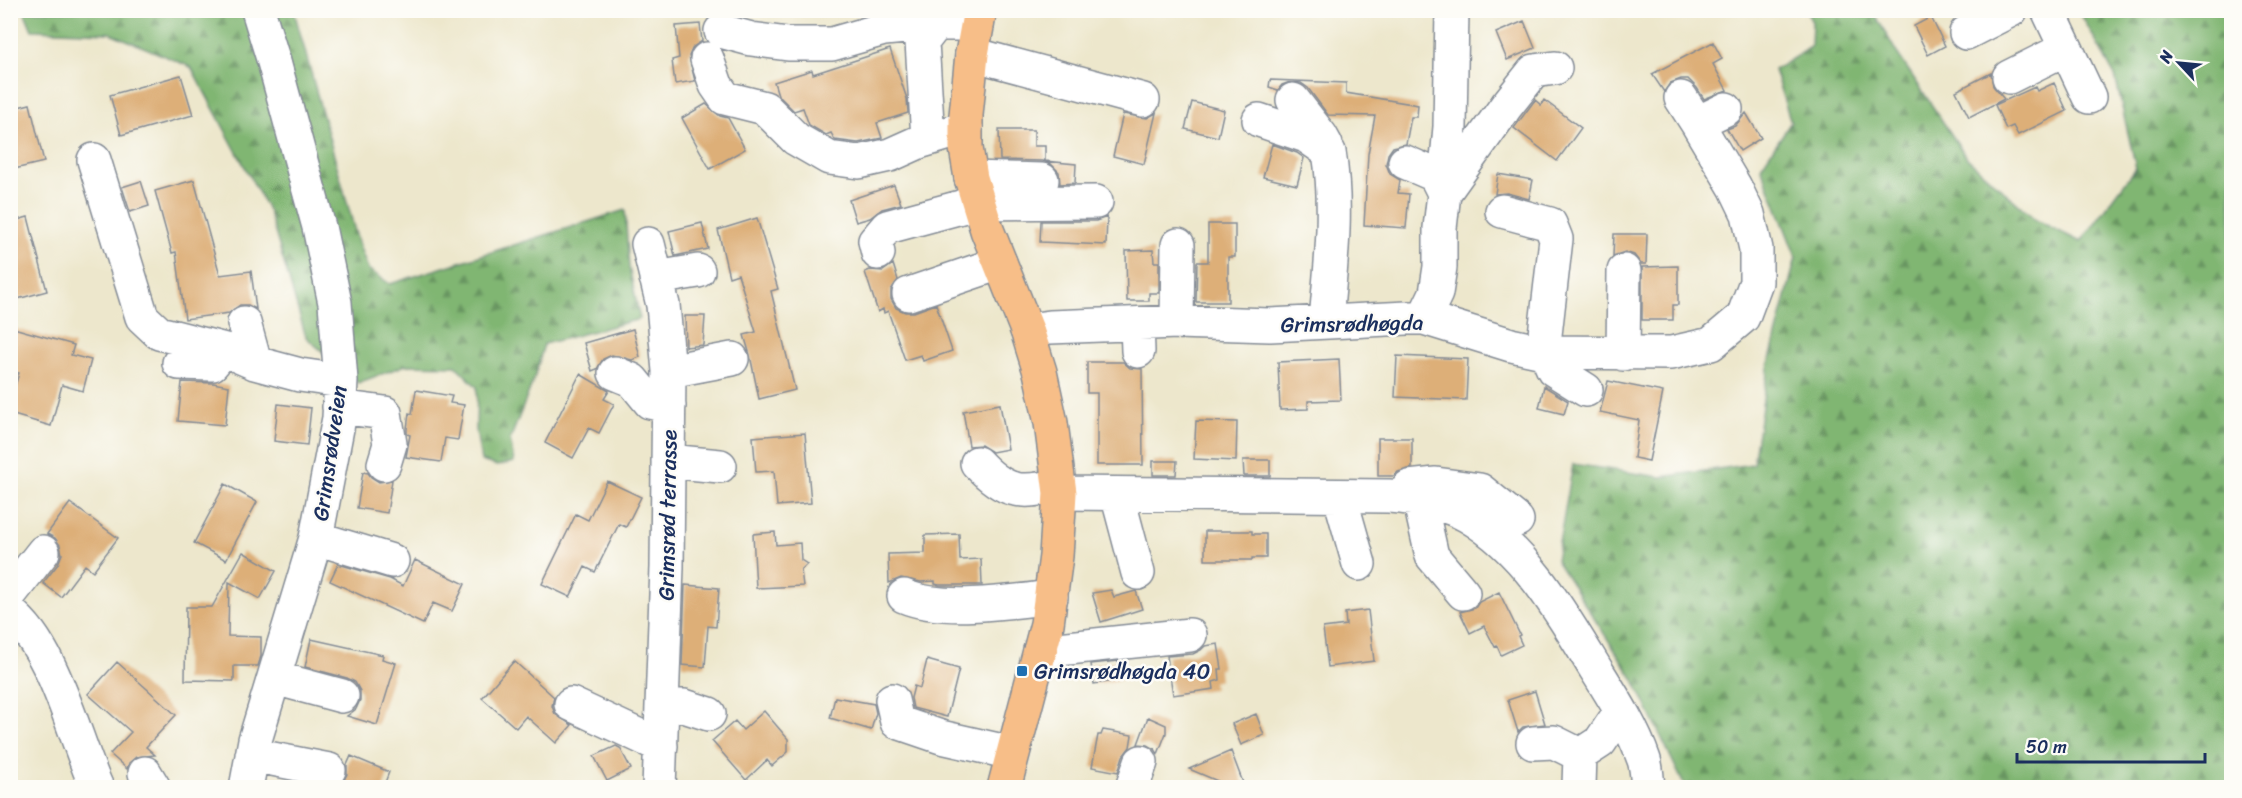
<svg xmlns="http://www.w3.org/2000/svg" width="2242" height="798" font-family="Sriracha,sans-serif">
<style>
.forest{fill:url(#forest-firs);stroke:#4e7268;stroke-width:1.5}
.building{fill:#ddaf78}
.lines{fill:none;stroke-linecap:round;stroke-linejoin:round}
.minor-casing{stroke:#848b95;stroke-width:36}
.major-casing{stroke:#848b95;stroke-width:36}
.minor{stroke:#fff;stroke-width:33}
.major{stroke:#f7be88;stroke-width:33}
.poi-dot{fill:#1f6fb2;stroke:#fdfcf7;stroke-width:2}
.labels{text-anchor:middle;stroke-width:5;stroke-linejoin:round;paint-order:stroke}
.street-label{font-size:22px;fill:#1b2f5e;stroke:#fdfcf7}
.poi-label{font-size:22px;fill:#1b2f5e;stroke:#fdfcf7;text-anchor:start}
</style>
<defs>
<pattern id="forest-firs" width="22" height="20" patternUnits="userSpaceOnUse" patternTransform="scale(1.5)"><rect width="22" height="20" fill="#80b672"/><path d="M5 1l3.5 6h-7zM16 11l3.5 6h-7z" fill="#689461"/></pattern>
</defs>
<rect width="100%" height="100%" fill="#fdfcf7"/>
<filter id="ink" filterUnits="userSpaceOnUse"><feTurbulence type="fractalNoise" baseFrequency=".0167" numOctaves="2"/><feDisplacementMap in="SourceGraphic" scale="12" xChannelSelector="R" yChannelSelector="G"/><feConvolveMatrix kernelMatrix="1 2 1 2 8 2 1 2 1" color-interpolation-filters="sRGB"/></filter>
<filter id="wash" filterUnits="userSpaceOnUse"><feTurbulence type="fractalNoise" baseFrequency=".008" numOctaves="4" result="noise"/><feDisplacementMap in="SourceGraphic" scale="24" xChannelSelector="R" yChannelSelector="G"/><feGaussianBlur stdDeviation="1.35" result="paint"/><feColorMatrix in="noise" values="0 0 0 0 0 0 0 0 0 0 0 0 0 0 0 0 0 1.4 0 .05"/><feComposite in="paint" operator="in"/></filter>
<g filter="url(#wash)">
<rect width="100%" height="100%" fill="#ede7cc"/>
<!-- forest -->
<path class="forest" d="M24,11H294L358,242L368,269L390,284L625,210L629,267L640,319L544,344L535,376L510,440L514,462L497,466L481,461L476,430L477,387L456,366L406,365L358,383L306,337L269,212L191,67L110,33L32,30Z
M1806,11H1873L1897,53L1967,158L2036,220L2081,242L2136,168L2115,76L2079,11H2231V787H1685L1633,678L1556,560L1573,464L1661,477L1753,464L1768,368L1796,257L1761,167L1791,122L1774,70L1811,47L1812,22Z"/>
<g id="blocks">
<!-- building -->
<path class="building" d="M1931,17L1945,46L1928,55L1914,26Z
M1524,21L1535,48L1507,60L1496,33Z
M700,24L702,41L693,47L689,56L695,81L675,84L672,60L679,58L676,26Z
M1713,42L1722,59L1713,64L1727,90L1704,99L1697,88L1688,79H1681L1670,83L1664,92L1652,74Z
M890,49L907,99L908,113L877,123L882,138L858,143L835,140L831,133L826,135L809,125L803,108L794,111L778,95L774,82L812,70L813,74Z
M1991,73L1993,86L2004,99L1969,117L1956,91Z
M181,75L193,115L121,135L110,95Z
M1270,80L1346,83V93L1418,105L1417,117H1411L1406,144L1393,147L1388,154L1386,164L1390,174L1400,180L1398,193L1409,194L1406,228L1364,225L1368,154L1375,116L1328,115L1308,88L1301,83L1290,82L1282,85L1278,90L1269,87Z
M2054,83L2067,111L2018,135L2013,126L2006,129L1995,105L2035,87L2037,91Z
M1535,100L1541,105L1544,100L1581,128L1557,161L1514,128Z
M1192,102L1224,110L1218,137L1185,129Z
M30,104L44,162L10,170V109Z
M706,104L720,116L728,118L745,149L710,169L682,118Z
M1156,113L1144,164L1113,156L1123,114L1147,118Z
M1746,113L1761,138L1740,151L1727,129L1735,126Z
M999,130H1034V146H1045V161L1076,164L1075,183L1060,184L1059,172L1051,164L1043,161L1000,160Z
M1272,144L1297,153L1304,158L1297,185L1263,177Z
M1498,174L1533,180L1529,199L1507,193L1495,194Z
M194,180L220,275L251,271L256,309L248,305H240L229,313L185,319L176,252L172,253L155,191Z
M141,181L149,206L130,212L122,187Z
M894,185L901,204L882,209L870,218L856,222L849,200Z
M28,217L47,291L10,301V222Z
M1107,217L1106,245L1040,242L1041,221H1096Z
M757,218L778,289L771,291L795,390L759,399L750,355L744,335L756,332L738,274L729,277L718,230Z
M702,223L708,249L675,256L669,231Z
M1208,224H1235V257H1228V302H1196L1197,262H1208Z
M1614,234H1647L1646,264H1641L1634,255L1625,252L1613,256Z
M1153,250L1154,262H1159V293H1149V301H1127L1126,251Z
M893,264L898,280L891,290V299L896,308L905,312H914L936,304L952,351L923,361L921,355L905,360L888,311L884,313L883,309L878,312L865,272L870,270L883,271Z
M1678,266V305H1673V320H1642V267Z
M685,316H705L703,345L686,347Z
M10,327L74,345L71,355L91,360L83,391L62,385L51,426L10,414V403L19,373L10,370Z
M633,329L640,357L632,360L612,355L603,359L597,369L592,371L584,343Z
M1397,356L1468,359L1466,400L1395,397Z
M1339,359L1341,400L1308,401V409L1280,410L1278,362Z
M1087,362H1123L1130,368L1142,369L1143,465H1097V393H1087Z
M580,374L609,391L604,399L614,404L599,433L589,428L573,458L545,443Z
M1608,381L1663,392L1649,461L1634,458L1639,420L1600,412Z
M182,382L213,383L229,386L225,425L178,421Z
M1544,386L1568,401L1564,414L1539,408Z
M416,390L452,396L450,403L464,405L458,440L445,438L441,462L406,457L410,435L407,434V429L409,413L412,414Z
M278,404L311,408L307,445L274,441Z
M1000,404L1008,449L992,452L981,445L969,446L963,411Z
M1196,421L1237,422L1236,461L1194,459Z
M805,433L811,503L777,506L774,471L756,472L753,437Z
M1378,438H1412V468L1398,472L1394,476H1378Z
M1243,460H1270V476H1244Z
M1153,461H1177L1176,475H1153Z
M363,472L368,473L371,477L379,482L392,480L387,513L357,508Z
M607,481L641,497L626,527L619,524L595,572L585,567L570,597L542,584L576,514L588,520Z
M225,484L257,502L226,560L194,543Z
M70,503L118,538L93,571L85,565L61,597L43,583L58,564L62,554L60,545L55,538L47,534Z
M1205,531H1252V534H1266V558H1252V560H1205Z
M775,532L776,545L800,543L801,560L807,564L801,570L803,586L756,588L753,534Z
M959,534L960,560L981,559L982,585H939L935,584V581L921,582L901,578L889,583L888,554L925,553V535Z
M243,552L276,571L260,599L229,582L228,636L261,637V656L258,666H234V681L185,680L186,607H212Z
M415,560L465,584L452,611L433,603L423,624L330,581L338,564L390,579L403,586Z
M685,585L719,588L716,627L708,626L705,667L682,665Z
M1111,590L1114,597L1136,591L1142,609L1101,622L1092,593Z
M1499,592L1520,635L1518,636L1522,645L1501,655L1497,646L1495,647L1484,626L1470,633L1460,612L1475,608L1479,602Z
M1368,610L1374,661L1328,667L1323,628L1346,625L1345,613Z
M311,639L383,655L382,659L396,663L377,725L347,716L356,709L360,700V691L355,682L347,678L305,667Z
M1218,644L1222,669H1219L1220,680L1213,682L1214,689L1173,695L1167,656L1193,654L1201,650L1205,646Z
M927,660L959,669L947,717L913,708L911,698L914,686L920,688Z
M514,661L554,697L552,706L555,714L572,725L556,743L526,716L516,728L482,698Z
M1119,661L1121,680L1094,684L1091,664Z
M117,662L176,715L146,747L155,755L136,757L129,763L127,769L110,754L131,732L88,694Z
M1535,691L1545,724L1523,727L1518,732L1508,700Z
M835,697L874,704L876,713L871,730L830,718Z
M764,711L788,739V752L772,766L767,760L746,780L712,741L735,721L743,730Z
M1256,714L1264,735L1241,745L1232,724Z
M1148,717L1166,725V733L1158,754L1155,749L1148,745L1138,744Z
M1103,730L1132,735L1130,747L1123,756L1118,772L1092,767L1098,735H1101Z
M616,746L620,748L631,769L607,781L594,756Z
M1231,751L1245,788H1234L1189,769Z
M351,756L389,772L383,788H337L343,782L347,774V765Z"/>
</g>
</g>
<g filter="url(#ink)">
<use href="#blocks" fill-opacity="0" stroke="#848b95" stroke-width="1.5"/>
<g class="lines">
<!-- minor casing -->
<g class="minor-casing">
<path id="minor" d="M1452,10L1450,127L1444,193L1507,105L1534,71L1555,68
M2048,10L2089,97
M721,31L751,39L788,44H832L884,29L936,24
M1966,33L2011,10
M972,54L1143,100
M707,59L716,85L725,98L765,108L796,139L829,158L859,162L890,155L919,142L966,128
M2009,77L2065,49
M1681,98L1697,123
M1293,100L1321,136L1326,145
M1259,120L1306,136L1329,152C1338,208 1331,264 1326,320
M928,139L922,42L936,24H977
M94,160L142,317L159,333L225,350L255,363L300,375L341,381
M1405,162L1435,175L1444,193L1440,228V267L1436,293L1424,318
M971,178L1042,180
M979,203L1096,202
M1502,211L1550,224L1556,239L1543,352
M648,244L663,305L669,371L667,567L659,788
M878,253L875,241L887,227L961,207L977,199
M656,278L698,271
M909,294L1000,263
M1177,322L1178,245
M244,323L255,363
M1137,324L1138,351
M1027,330L1050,327L1177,322L1270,325L1407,318H1424L1511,345L1543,352L1671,353L1711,344L1743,317L1756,282V249L1748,214L1735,187L1697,123L1726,109
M1546,353L1553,369L1586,390
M1623,354L1624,271
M179,363L212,364L223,351
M669,371L732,359
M615,373L632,380L650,402L669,406
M339,407L385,413L390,444L384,464
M668,461L720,466
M977,463C1004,492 1020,495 1058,485
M1409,487L1436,484L1480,490L1517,520
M1060,493L1389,496C1415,498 1444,502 1468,516C1526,550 1561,612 1595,668C1613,697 1633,728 1644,760C1647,769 1647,779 1648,788
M1117,494L1138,573
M1340,497L1359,564
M1419,498L1432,556L1463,593
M316,538L392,561
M10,594L43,552
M904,596C941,612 1011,602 1051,597
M10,613C54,646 74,738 97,788
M1040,651L1190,635
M275,678L342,696
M892,700L897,722L941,737L1012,753
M571,704L661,746
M663,705L684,706L709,714
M1533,743L1554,742L1580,755L1600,742L1621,711
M252,755L329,770
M145,773L154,788
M1579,786L1580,755
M246,788L255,740L316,538L339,418L341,381L335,303L319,227L274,62L258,10
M1132,788L1141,762"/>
</g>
<!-- major casing -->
<g class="major-casing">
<path id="major" d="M980,10L972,54L966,115V148L971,178L987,230L1027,330L1040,372L1051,423L1060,493L1056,556L1047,624L1004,788"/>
</g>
<!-- minor -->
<use href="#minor" class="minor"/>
<!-- major -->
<use href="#major" class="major"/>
</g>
</g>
<!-- markers -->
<rect class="poi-dot" x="1016" y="665" width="12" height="12" rx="3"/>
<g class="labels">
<!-- street labels -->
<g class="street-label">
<text transform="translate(1352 323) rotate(-1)" y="8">Grimsrødhøgda</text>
<text transform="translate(329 453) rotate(-82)" y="8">Grimsrødveien</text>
<text transform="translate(667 515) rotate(-89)" y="8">Grimsrød terrasse</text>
</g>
<!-- poi labels -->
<g class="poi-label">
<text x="1034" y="679">Grimsrødhøgda 40</text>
</g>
</g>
<!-- margin -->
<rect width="2242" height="798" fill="none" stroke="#fdfcf7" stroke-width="36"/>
<!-- north arrow -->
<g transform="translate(2179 63) rotate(296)" stroke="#fdfcf7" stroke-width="4.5" paint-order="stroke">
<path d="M0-4.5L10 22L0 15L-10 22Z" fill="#1b2f5e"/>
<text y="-9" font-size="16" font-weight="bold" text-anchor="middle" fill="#1b2f5e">N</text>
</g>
<!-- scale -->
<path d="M2017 753v9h188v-9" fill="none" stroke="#1b2f5e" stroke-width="3"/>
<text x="2026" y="753" font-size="18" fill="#1b2f5e" stroke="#fdfcf7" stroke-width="4.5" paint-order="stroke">50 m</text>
</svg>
